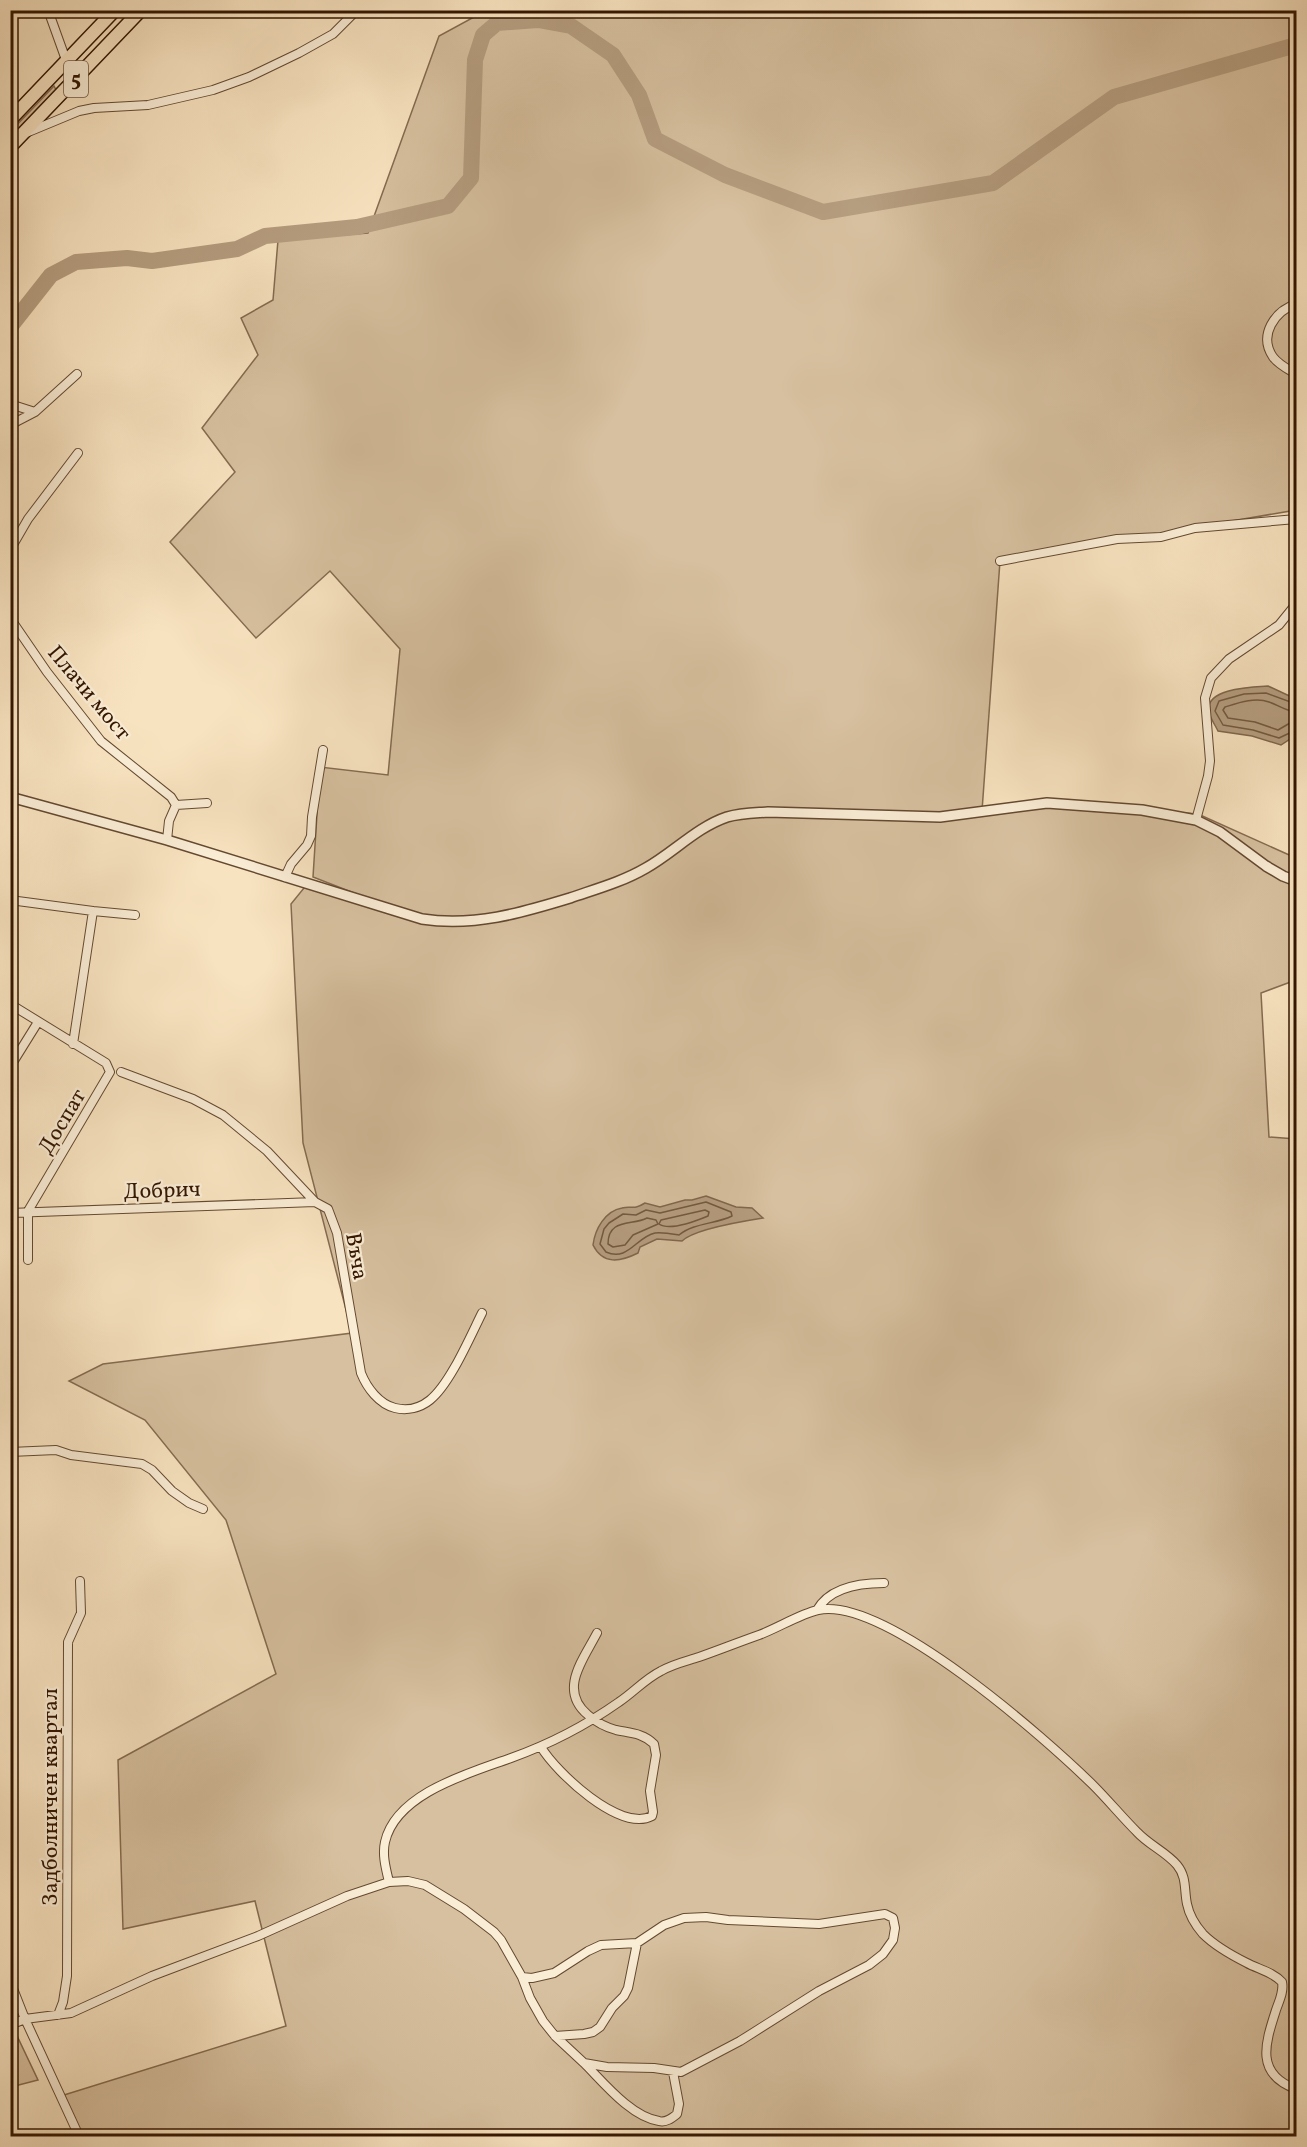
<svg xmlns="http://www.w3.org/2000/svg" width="1307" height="2147" font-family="Vollkorn,serif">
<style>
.green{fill:#d7c09f;stroke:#856b50;stroke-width:1.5}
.water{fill:#b59d7f;stroke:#81674c;stroke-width:1.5}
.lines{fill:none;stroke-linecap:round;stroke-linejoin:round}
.shore{stroke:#745a40;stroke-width:1.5}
.river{stroke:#b59d7f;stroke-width:16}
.minor-casing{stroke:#644930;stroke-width:10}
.tertiary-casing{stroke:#644930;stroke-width:12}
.primary-casing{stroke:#331600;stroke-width:15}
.minor{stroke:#faedd6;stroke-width:8}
.tertiary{stroke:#faedd6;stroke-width:9}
.primary{stroke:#f8e3c0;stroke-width:12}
.labels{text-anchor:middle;stroke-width:4.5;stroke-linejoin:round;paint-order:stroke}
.shield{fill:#faedd6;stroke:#6f5640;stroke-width:1.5}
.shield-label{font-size:21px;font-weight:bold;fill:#331600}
.street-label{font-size:22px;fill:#331600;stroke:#faedd6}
</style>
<rect width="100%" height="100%" fill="#f8e3c0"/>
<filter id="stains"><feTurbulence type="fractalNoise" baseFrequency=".00333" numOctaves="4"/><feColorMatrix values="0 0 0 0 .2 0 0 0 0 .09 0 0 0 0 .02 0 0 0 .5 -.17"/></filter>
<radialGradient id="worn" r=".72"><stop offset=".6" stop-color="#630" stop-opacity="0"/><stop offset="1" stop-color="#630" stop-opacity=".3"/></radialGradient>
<!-- green -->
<path class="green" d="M485,11H1296V510L1000,561L982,811L1047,803L1198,814L1296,858V980L1261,993L1269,1137L1296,1139V2136H81L64,2095L286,2026L255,1901L123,1929L118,1760L276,1674L226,1520L145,1420L69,1381L103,1364L352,1333L303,1143L291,904L308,883L400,911L313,877L320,767L388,775L400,649L330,571L256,638L170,542L235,472L202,428L258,355L241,318L273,300L278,240L368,233L439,36Z
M54,86L56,90L11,140V131Z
M10,2021L38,2080L11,2087H10Z"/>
<!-- water -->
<path class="water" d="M1268,686L1296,699V735L1281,745L1252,736L1218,731C1215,725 1211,719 1209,713C1203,688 1252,687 1268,686Z
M706,1196L736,1207L752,1208L763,1218C744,1221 694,1229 682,1241L657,1239L640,1247L638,1253C620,1262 603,1265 593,1245C595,1229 605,1211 622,1208C633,1205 632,1211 645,1203L660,1207L685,1200H692Z"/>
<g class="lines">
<!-- shore -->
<path class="shore" d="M1296,704L1266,693L1244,694L1219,701L1215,711L1223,725L1253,730L1279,738L1296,730
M1296,712C1286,711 1278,705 1269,702C1255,697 1238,703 1225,707L1223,710L1228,718L1255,722L1278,730L1290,723H1296
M706,1202L731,1212L732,1216C716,1224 693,1223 679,1235C673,1234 662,1232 655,1233C636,1237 628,1262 606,1252L600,1244L604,1229L609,1223L623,1214L636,1215L646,1210L660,1213Z
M705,1210L709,1212L708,1216C696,1221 669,1231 659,1224L661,1220Z
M647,1218L656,1220L658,1224L633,1235L625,1245L613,1247L608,1244C608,1218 632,1226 647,1218Z"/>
<!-- river -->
<path class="river" d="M10,327L51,275L76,262L127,258L152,261L237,249L265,236L357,227L448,206L471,178L475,60L483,35L497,23L538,20L571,26L613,55L639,95L655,139L725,175L823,212L993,183L1114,97L1296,45"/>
<!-- minor casing -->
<g class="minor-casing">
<path id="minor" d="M48,10L66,60L78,76
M26,133L79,111L94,108L148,105L213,90L249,77L299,53L333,34L357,10
M1296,304C1275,311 1258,335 1273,357C1279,365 1288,369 1296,374
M10,404L35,412
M10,425L35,412L77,374
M10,550L28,519L78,453
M1000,561L1117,539L1161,537L1195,528L1296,519
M10,618L47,672L101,741L171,797L176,805
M1196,820L1208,776L1210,761L1205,698L1211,678L1229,659L1279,625L1296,604
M167,840L169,821L176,805L207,803
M285,877L291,864L307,845L311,836L312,817L323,750
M10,900L93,911L135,915
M10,1004L106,1063L110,1072L28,1211V1260
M73,1044L93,911
M10,1067L38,1022
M121,1072L193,1099L223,1115L267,1151L315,1202L328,1209L337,1233L361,1373C367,1388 379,1404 395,1408C407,1411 420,1408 430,1400C450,1384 470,1337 482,1313
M10,1213L315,1202
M10,1452L56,1450L71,1455L142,1464L152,1470L172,1491L189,1503L203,1509
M817,1610C830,1587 860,1583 884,1583
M541,1747C556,1772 620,1833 652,1816L653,1812L650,1791L656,1755L654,1744C643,1733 630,1733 616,1730C605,1727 596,1722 588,1715C558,1690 583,1660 597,1633
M389,1882C386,1869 382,1855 385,1842C396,1793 470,1773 511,1758C550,1744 585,1726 619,1702C634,1692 645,1679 661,1671C673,1664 687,1661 699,1657C719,1650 739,1642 759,1635C778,1628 800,1614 818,1610C885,1596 1046,1739 1093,1785C1108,1800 1122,1817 1137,1832C1149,1845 1166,1852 1177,1865C1187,1877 1184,1890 1187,1904C1189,1914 1196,1926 1203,1934C1215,1946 1231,1955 1247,1963C1258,1969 1273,1972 1282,1982C1284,1992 1279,2001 1276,2010C1265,2044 1255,2074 1296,2089
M10,1981L25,2019L79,2136
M58,2015L63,2002L67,1976L68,1642L81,1613L80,1581
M10,2025L25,2019L71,2013L152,1976L258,1936L347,1896L389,1882L408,1881L425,1885L464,1909L494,1932L501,1940L522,1977L532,1978L554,1973L588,1951L601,1945L637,1943L664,1925L684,1918L706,1917L728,1920L819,1924L885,1914L893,1918L895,1928L893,1940L883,1954L869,1965L819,1991L740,2041L681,2072L654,2068L607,2067L584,2063L555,2036L543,2021L530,1998L522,1977
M555,2036L584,2034L593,2032L600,2027L612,2008L624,1996L628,1988L637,1943
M584,2063C603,2082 631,2117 659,2121C666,2123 672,2118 677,2114L679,2104L673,2072"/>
</g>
<!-- tertiary casing -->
<g class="tertiary-casing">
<path id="tertiary" d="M10,797L167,840L422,919C474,927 521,913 570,898C596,889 622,882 646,868C673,853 697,827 727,817C741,813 755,813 768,812L940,817L1047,803L1142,810L1196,820L1220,832L1266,866L1283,876L1296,881"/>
</g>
<!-- primary casing -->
<g class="primary-casing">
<path id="primary" d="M10,120L115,10
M10,147L141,10"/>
</g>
<!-- minor -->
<use href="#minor" class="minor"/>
<!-- tertiary -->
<use href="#tertiary" class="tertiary"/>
<!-- primary -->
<use href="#primary" class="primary"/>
</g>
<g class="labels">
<!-- shield labels -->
<rect class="shield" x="64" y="61" width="24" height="36" rx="4.5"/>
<g class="shield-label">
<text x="76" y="86">5</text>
</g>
<!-- street labels -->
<g class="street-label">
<text transform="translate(90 692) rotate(50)" y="8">Плачи мост</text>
<text transform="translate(61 1121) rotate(-59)" y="8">Доспат</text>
<text transform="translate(162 1189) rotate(-2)" y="8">Добрич</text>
<text transform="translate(358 1256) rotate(80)" y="8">Въча</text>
<text transform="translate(49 1797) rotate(-90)" y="8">Задболничен квартал</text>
</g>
</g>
<!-- margin -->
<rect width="1307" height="2147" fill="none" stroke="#f8e3c0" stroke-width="36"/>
<rect x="12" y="12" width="1283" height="2123" fill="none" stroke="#331600" stroke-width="3"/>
<rect x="18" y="18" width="1271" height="2111" fill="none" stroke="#331600" stroke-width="1.5"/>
<rect width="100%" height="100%" filter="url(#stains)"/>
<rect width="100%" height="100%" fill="url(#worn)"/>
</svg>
